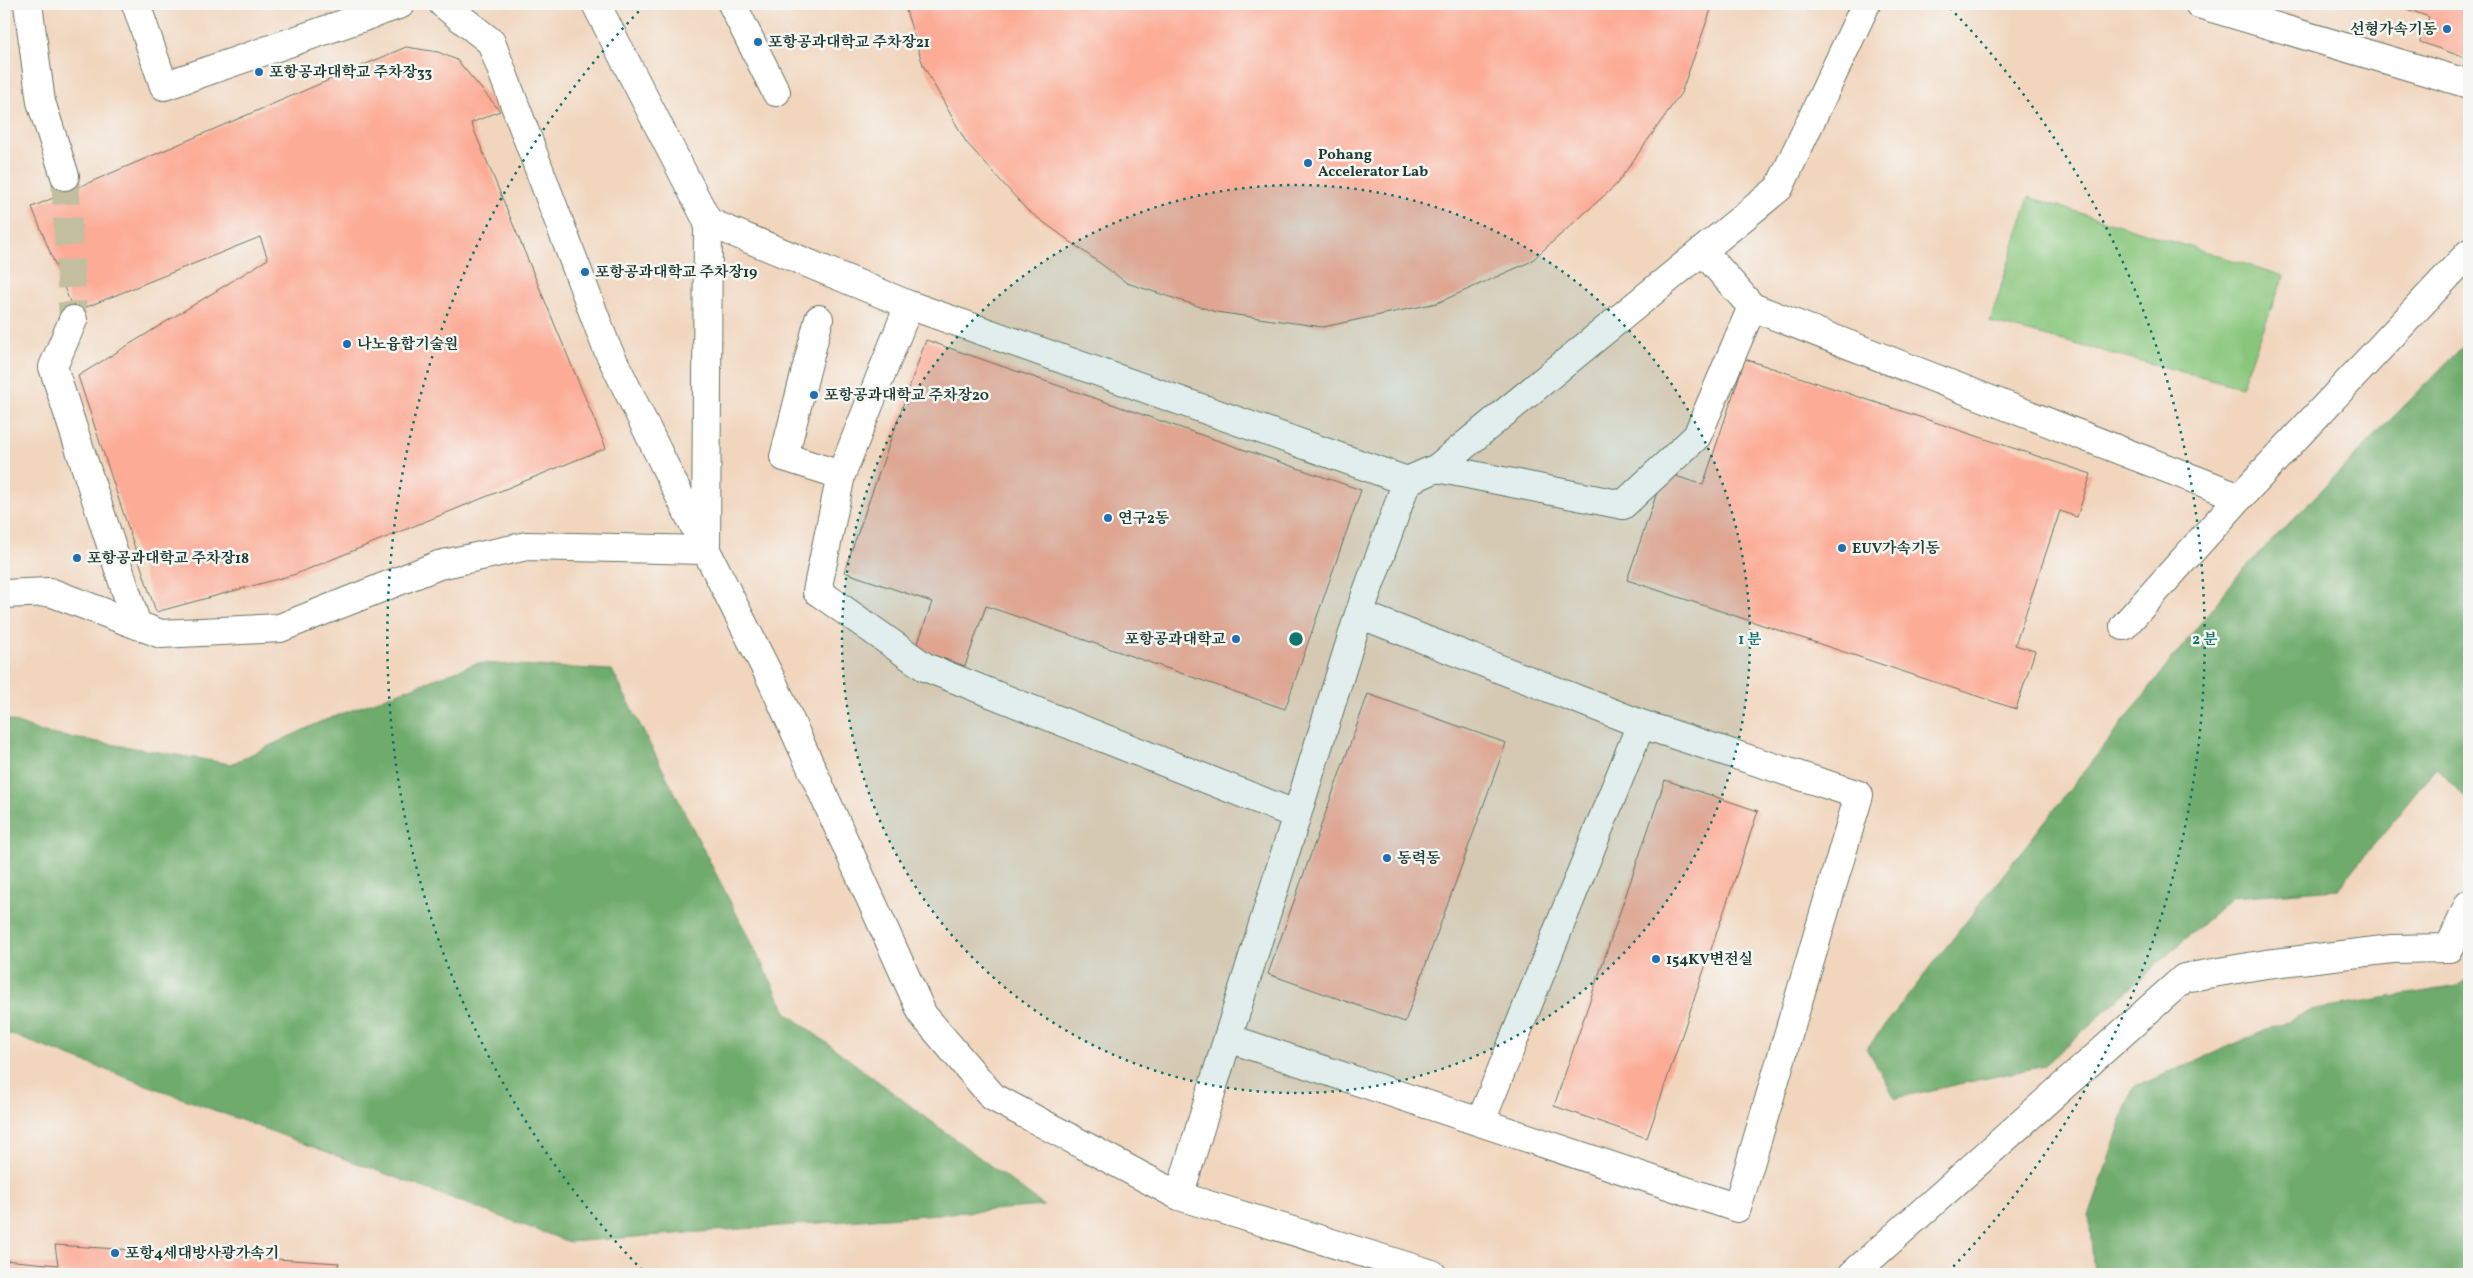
<svg xmlns="http://www.w3.org/2000/svg" width="2473" height="1278" font-family="Vollkorn,'Noto Serif KR',serif">
<style>
.built{fill:#f1d5bd}
.green{fill:#88c67c;stroke:#548258}
.forest{fill:#6eab6c;stroke:#467450}
.building{fill:#fcac96}
.lines{fill:none;stroke-linecap:round;stroke-linejoin:round}
.minor-tunnel{stroke:#c3be9f;stroke-width:28;stroke-dasharray:28 14;stroke-linecap:butt}
.minor-casing{stroke:#677563;stroke-width:30}
.minor{stroke:#fff;stroke-width:28}
.ring{fill:none;stroke:#0f766e;stroke-width:2.5;stroke-dasharray:2.5 5}
.poi-dot{fill:#1f6fb2;stroke:#f6f6f2;stroke-width:2}
.labels{text-anchor:middle;stroke-width:5;stroke-linejoin:round;paint-order:stroke}
.poi-label{font-size:15px;font-weight:bold;fill:#1f3d34;stroke:#f6f6f2;text-anchor:start}
.centre{fill:#0f766e;stroke:#f6f6f2;stroke-width:2.5}
.ring-label{font-size:15px;text-anchor:middle;font-weight:bold;fill:#0f766e;stroke:#f6f6f2;stroke-width:5;stroke-linejoin:round;paint-order:stroke}
</style>
<rect width="100%" height="100%" fill="#f6f6f2"/>
<filter id="ink" filterUnits="userSpaceOnUse"><feTurbulence type="fractalNoise" baseFrequency=".02" numOctaves="2"/><feDisplacementMap in="SourceGraphic" scale="10" xChannelSelector="R" yChannelSelector="G"/><feConvolveMatrix kernelMatrix="1 2 1 2 8 2 1 2 1" color-interpolation-filters="sRGB"/></filter>
<filter id="wash" filterUnits="userSpaceOnUse"><feTurbulence type="fractalNoise" baseFrequency=".0096" numOctaves="4" result="noise"/><feDisplacementMap in="SourceGraphic" scale="20" xChannelSelector="R" yChannelSelector="G"/><feGaussianBlur stdDeviation="1.12" result="paint"/><feColorMatrix in="noise" values="0 0 0 0 0 0 0 0 0 0 0 0 0 0 0 0 0 1.4 0 .05"/><feComposite in="paint" operator="in"/></filter>
<g filter="url(#wash)">
<rect width="100%" height="100%" fill="#ecdeba"/>
<!-- built -->
<path class="built" d="M4,4H2469V1274H4Z"/>
<!-- green -->
<path class="green" d="M2029,197L2284,276L2241,387L1990,322Z"/>
<!-- forest -->
<path class="forest" d="M2469,340V801L2436,768L2338,889L2232,897L2044,1066L1895,1098L1867,1048L2239,574Z
M477,663L612,670L787,1013L1044,1206L569,1242L4,1032V718L44,733L231,764L320,722Z
M2469,978V1274H2094L2089,1216L2133,1088L2315,1009L2458,986Z"/>
<g id="blocks">
<!-- building -->
<path class="building" d="M904,4H1713L1681,93L1616,185L1530,262L1437,303L1323,327L1216,312L1127,283L1027,210L966,142L923,65Z
M2393,4H2469V59L2420,42L2429,17Z
M406,47L438,52L457,60L500,111L471,123L606,448L296,574L156,612L78,376L268,259L260,237L74,312L32,207Z
M926,340L1361,490L1285,709L986,606L965,666L916,649L932,602L844,572Z
M1745,359L2091,474L2077,517L2060,511L2015,645L2035,651L2016,709L1627,580L1664,472L1703,485Z
M1368,694L1506,743L1405,1022L1268,974Z
M1665,780L1758,811L1647,1138L1554,1106Z
M55,1245L339,1263L335,1274H4V1260L58,1265Z"/>
</g>
</g>
<g filter="url(#ink)">
<use href="#blocks" fill-opacity="0" stroke="#677563" stroke-width="1"/>
<g class="lines">
<!-- minor-tunnel -->
<path class="minor-tunnel" d="M65,176L73,320"/>
<!-- minor casing -->
<g class="minor-casing">
<path id="minor" d="M28,4L41,102L65,176
M136,4L164,86L401,4
M596,4L708,222L909,305L1407,481L1437,468L1779,188L1866,4
M732,4L776,92
M2199,4L2469,84
M708,222L706,550L773,683L923,1015L993,1097L1179,1196L1432,1274
M1752,307L2240,497L2124,626
M819,319L784,457L841,475L909,305
M73,320L53,367L137,625
M1437,468L1623,505L1697,436L1752,307L1703,251
M841,475L817,591L925,667L1297,815
M2240,497L2469,253
M4,594L50,592L161,634L280,628L439,565L527,546L706,550L606,346L491,42L443,4
M1228,1038L1737,1208L1859,795L1641,724L1359,614
M1481,1121L1641,724
M1179,1196L1359,614L1407,481
M1853,1274L2184,978L2266,964L2392,949L2449,948L2469,904"/>
</g>
<!-- minor -->
<use href="#minor" class="minor"/>
</g>
</g>
<!-- distance rings -->
<circle cx="1296" cy="639" r="454" fill="#0f766e" fill-opacity=".12"/>
<g class="ring">
<circle cx="1296" cy="639" r="454"/>
<path d="M642 1270A909 909 0 0 1 642 8M1950 8A909 909 0 0 1 1950 1270"/>
</g>
<!-- markers -->
<g class="poi-dot">
<circle cx="2447" cy="29" r="5"/>
<circle cx="758" cy="42" r="5"/>
<circle cx="259" cy="72" r="5"/>
<circle cx="1308" cy="163" r="5"/>
<circle cx="585" cy="272" r="5"/>
<circle cx="347" cy="344" r="5"/>
<circle cx="814" cy="395" r="5"/>
<circle cx="1108" cy="518" r="5"/>
<circle cx="1842" cy="548" r="5"/>
<circle cx="77" cy="558" r="5"/>
<circle cx="1236" cy="639" r="5"/>
<circle cx="1387" cy="858" r="5"/>
<circle cx="1656" cy="959" r="5"/>
<circle cx="115" cy="1253" r="5"/>
</g>
<g class="labels">
<!-- poi labels -->
<g class="poi-label">
<text x="2437" y="34" text-anchor="end">선형가속기동</text>
<text x="768" y="47">포항공과대학교 주차장21</text>
<text x="269" y="77">포항공과대학교 주차장33</text>
<text x="1318" y="159">Pohang<tspan x="1318" dy="17">Accelerator Lab</tspan></text>
<text x="595" y="277">포항공과대학교 주차장19</text>
<text x="357" y="349">나노융합기술원</text>
<text x="824" y="400">포항공과대학교 주차장20</text>
<text x="1118" y="523">연구2동</text>
<text x="1852" y="553">EUV가속기동</text>
<text x="87" y="563">포항공과대학교 주차장18</text>
<text x="1226" y="644" text-anchor="end">포항공과대학교</text>
<text x="1397" y="863">동력동</text>
<text x="1666" y="964">154KV변전실</text>
<text x="125" y="1258">포항4세대방사광가속기</text>
</g>
</g>
<circle cx="1296" cy="639" r="8" class="centre"/>
<g class="ring-label">
<text x="1750" y="644">1 분</text>
<text x="2205" y="644">2 분</text>
</g>
<!-- margin -->
<rect width="2473" height="1278" fill="none" stroke="#f6f6f2" stroke-width="20"/>
</svg>
